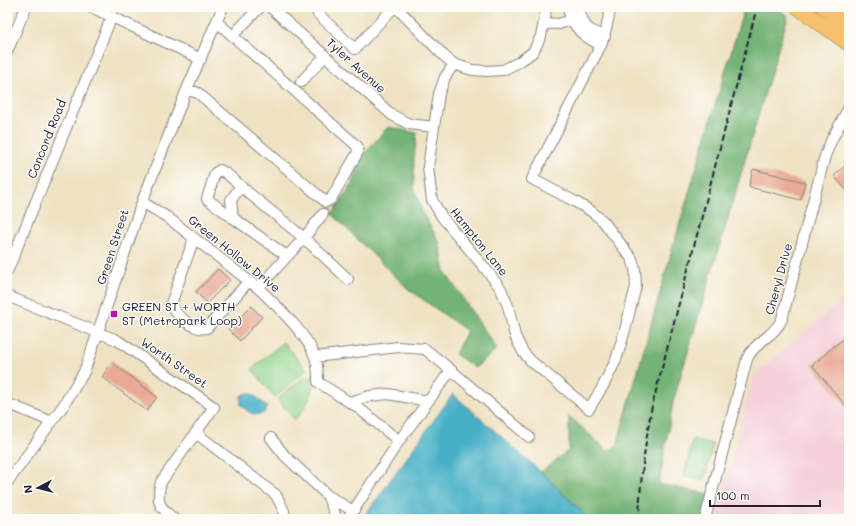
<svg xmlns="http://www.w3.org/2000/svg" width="856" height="526" font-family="Mali,sans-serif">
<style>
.built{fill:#f5cfd9}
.green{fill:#8fd189;stroke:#587a62}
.forest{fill:#73b375;stroke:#4a6a58}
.water{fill:#47b0c6;stroke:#346980}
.building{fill:#e9a994}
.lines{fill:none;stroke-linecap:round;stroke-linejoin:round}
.minor-casing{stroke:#88827e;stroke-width:12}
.highway-casing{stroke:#88827e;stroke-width:16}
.minor{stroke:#fff;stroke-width:10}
.highway{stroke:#f7c06c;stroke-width:15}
.rail{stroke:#22223b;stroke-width:2;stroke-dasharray:6 3;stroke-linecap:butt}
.poi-dot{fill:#b5179e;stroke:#fdfcf7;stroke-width:1.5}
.labels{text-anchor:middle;stroke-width:3;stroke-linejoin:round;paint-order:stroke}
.street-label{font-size:12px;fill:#22223b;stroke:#fdfcf7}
.poi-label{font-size:12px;fill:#22223b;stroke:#fdfcf7;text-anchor:start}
</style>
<rect width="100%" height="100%" fill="#fdfcf7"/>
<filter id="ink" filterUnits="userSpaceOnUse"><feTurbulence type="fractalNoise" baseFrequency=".025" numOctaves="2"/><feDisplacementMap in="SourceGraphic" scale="8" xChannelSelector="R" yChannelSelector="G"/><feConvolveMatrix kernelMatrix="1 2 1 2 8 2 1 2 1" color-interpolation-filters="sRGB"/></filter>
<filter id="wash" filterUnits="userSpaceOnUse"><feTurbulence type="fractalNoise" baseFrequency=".012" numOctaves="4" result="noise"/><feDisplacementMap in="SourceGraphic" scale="16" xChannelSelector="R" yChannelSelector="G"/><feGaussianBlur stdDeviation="0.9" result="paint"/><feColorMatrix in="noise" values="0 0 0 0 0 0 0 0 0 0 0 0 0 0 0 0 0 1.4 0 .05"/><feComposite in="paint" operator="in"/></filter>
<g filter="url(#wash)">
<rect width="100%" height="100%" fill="#efe2c2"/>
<!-- built -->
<path class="built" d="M849,294V519H716L754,375Z"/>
<!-- green -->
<path class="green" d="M283,342L307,370L275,397L252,369Z
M313,377C313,393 306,409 295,420L277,399L303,378Z
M693,439L713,444L704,481L684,476Z"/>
<!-- forest -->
<path class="forest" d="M736,7H775L788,16L673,402L659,484L712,495L707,515L711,519H589L541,472L569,450V416L608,451L617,445L673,246L743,12Z
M388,127L417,133L414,158V187L423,214L439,241L445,272L497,349L475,368L455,354L467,331L407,288L332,214L354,181L364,154Z"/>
<!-- water -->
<path class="water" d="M249,393C252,393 265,404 267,407L264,413C254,417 248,412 241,405V396L244,394Z
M453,394L541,472L589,519H362Z"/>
<g id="blocks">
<!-- building -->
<path class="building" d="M849,162V193L834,176Z
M753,169L805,182L801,200L749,187Z
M218,269L230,280L207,303L196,292Z
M251,306L262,317L240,341L228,329Z
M849,334V410L812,365Z
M112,362L157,397L147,411L102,377Z"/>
</g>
</g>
<g filter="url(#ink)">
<use href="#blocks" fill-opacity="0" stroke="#88827e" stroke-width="1"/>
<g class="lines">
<!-- minor casing -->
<g class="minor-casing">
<path id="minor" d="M91,7L201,59
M270,7L392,115L409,124L434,127
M396,7L444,56L454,64L472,70L487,71L503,70L519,62L533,52L541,36L545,17L546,7
M567,7C574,28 581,36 601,45
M578,7C584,26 585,30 605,36
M318,14L355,49L394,7
M544,23L559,24L577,18
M238,30L260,7
M7,52L26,7
M454,64L445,77L439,94L428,167L432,200L442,217L489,273L501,289L508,306L515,336L523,352L531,361L589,409L603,386L616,360L625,330L636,286L635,269L632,259L603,221L591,211L574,201L532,179L601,45L606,29L611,7
M301,82L325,56
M187,89L198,93L326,202L331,199L358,152L357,146L217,22
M241,186L231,200L233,218L287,256
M142,202L167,217L258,288C275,304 308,335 315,357C318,365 318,374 318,382L349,402L370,396L388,394L428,401
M233,218L207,199L215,173L220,170L227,174L250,194L304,238L348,279
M194,238L171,304C176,316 194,331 207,328L249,281
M7,272L112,16
M258,288L304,238L323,214
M7,296L117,340L214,407L161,482C156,502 158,506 174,519
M315,357L398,347L425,349L451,370L529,437
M349,402L356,406L399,441
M7,403L52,422
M196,433L276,495L284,511L285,519
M271,438L285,456L327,495L353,511
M7,483L63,406L84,372L98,332L142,202L187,89L223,7
M327,495L337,519
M348,519L399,441L451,370
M705,519L747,359C754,342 775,336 782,319L825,156L832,139L849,107"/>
</g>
<!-- highway casing -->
<g class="highway-casing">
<path id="highway" d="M798,7L849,44
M824,7L849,26"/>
</g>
<!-- minor -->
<use href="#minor" class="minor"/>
<!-- highway -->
<use href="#highway" class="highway"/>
<!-- rail -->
<path class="rail" d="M639,519C640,481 645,444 652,406L757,7"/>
</g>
</g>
<!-- markers -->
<rect class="poi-dot" x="110" y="310" width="8" height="8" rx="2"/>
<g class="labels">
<!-- street labels -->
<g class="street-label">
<text transform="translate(356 66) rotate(42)" y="4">Tyler Avenue</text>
<text transform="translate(47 139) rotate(-68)" y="4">Concord Road</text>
<text transform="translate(479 242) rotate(51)" y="4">Hampton Lane</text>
<text transform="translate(113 247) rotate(-72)" y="4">Green Street</text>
<text transform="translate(234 254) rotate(39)" y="4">Green Hollow Drive</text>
<text transform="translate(779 279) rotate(-75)" y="4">Cheryl Drive</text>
<text transform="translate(174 363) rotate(35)" y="4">Worth Street</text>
</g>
<!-- poi labels -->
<g class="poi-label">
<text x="122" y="311">GREEN ST + WORTH<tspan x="122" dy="14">ST (Metropark Loop)</tspan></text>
</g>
</g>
<!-- margin -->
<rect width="856" height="526" fill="none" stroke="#fdfcf7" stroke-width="24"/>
<!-- north arrow -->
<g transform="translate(38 488) rotate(263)" stroke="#fdfcf7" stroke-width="3" paint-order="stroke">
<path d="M0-3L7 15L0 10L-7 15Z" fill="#22223b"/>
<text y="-6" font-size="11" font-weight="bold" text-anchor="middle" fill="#22223b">N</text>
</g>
<!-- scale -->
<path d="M710 500v6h110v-6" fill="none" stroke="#22223b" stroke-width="2"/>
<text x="716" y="500" font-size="12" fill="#22223b" stroke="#fdfcf7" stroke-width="3" paint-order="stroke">100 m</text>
</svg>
